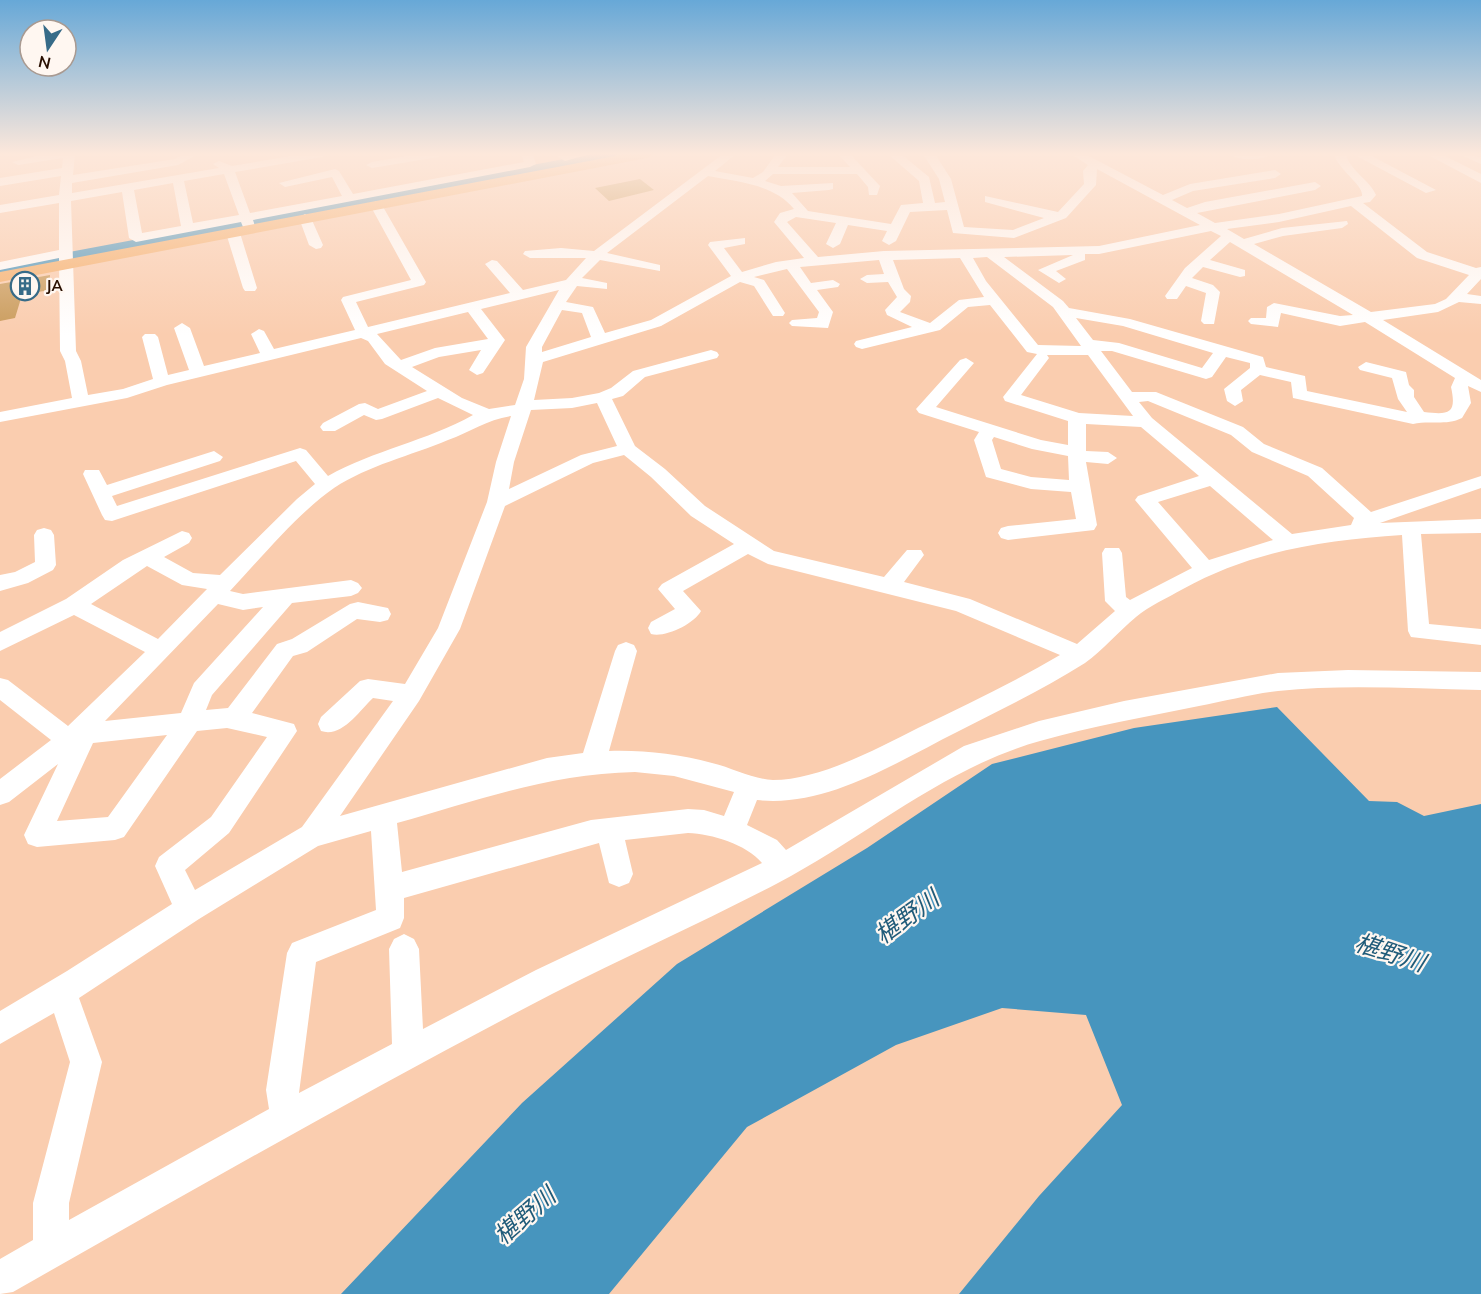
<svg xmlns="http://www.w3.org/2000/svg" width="1481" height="1294" font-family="Mulish,'Noto Sans JP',sans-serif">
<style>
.water{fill:#4795be}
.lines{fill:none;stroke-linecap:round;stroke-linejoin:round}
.river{fill:#4795be;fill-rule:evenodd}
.building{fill:#c99b5b}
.minor{fill:#fff;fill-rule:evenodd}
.major{fill:#f5b06d;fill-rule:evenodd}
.labels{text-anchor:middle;stroke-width:4.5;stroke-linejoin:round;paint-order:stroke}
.far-poi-label{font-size:15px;font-weight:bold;fill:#290f00;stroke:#fff7f1;text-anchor:start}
.near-water-label{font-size:24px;font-style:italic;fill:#205b79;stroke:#fff7f1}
</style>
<rect width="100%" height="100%" fill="#facdaf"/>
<!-- water -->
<path class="water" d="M1277,707L1369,801L1397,802L1424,816L1481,804V1294H959L1039,1196L1122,1105L1086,1015L1002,1008L896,1045L747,1127L609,1294H341L522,1103L677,964L867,848L992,764L1134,728Z"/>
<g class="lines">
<!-- river -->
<path class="river" d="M591,154H619L612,158L0,275V265Z"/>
</g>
<!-- building -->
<path class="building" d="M640,179L654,190L609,201L595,188Z
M50,275L49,290L22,295L15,318L0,321V284Z"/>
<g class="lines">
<!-- minor -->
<path class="minor" d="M45,154H75L73,175L175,159L184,154H198L178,165L72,183V193L219,168L213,164L219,161L232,166L302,154H328L322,157L235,172L250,213L342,196L332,177L285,187L279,183L335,169L339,171L353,194L524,162L521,154H533L536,164L530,167L253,220L256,229L250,233L245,232L241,222L136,242L129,238L122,192L71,201L76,351L81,361L88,395L123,389L153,379L142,337L145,334H155L158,337L168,375L189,370L174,328L182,323L190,328L204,366L260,353L251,334L259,329L264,331L274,349L355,330L341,300L343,297L411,280L370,205L376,201L382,205L426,282L424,285L356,302L368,327L510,293L485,264L492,260L497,261L523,290L566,280L586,258H530L523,254L525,251L561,248L594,251L723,154H736L715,171L753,178L763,172L776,154H788L778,167H850L838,154H850L880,186L877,195H869L868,187L857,174H773L765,181L781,186L833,183V189L829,190L792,193L808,211L891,224L901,205L923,203L919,181L888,154H901L929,177L935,203L945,202L939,179L923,154H935L951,179L964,227L1013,230L1044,218L985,202V196L1058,212L1084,184L1083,171L1088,165L1071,154H1085L1163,195L1190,184L1275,170L1281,174L1275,178L1193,191L1172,200L1187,208L1205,202L1315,182L1321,186L1315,190L1197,213L1215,223L1279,214L1362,196C1364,185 1338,170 1334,154H1346C1350,171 1369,179 1376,195L1370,202L1363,203L1427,252L1476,268L1481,267V279L1467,294L1481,296V304L1459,302L1438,312L1383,320L1481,380V392L1468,386L1471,403L1462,418C1446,426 1429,420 1413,424L1293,398L1291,382L1260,375L1241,390L1243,401L1235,406L1227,401L1224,389L1250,368V363L1226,357L1212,377L1206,379L1112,351H1101L1132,392H1156L1243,427L1264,444L1322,468L1371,512L1481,476V488L1380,523L1481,519V533L1421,534L1429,624L1481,629V645L1411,637L1408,631L1402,535C1324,540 1252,551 1183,589C1167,598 1149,606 1136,617C1118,632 1103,650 1085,663C1044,689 1000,710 957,732C897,762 826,808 757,800L747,825L777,840L786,850L964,746L1039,721L1124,701L1278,673L1348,670L1481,672V690C1414,689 1345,684 1278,691C1252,694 1225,701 1199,706C1146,717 1092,726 1040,741C943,768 866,837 778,883C703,922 627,956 552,994C370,1089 192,1190 13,1292L0,1294V1259L33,1240V1203L70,1062L54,1013L0,1044V1011L67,971L172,904L155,866L159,857L211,817L267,737L227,728L197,731L124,837L115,840L37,847L28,844L24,835L58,764L9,802L0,805V779L51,740L0,700V678L8,680L68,726L145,652L74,615L0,651V632L66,599L123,560L182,531L189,533L192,538L189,543L164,557L193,573L220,575L297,499L315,484L296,461L112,521L105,520L102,515L83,474L85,470H99L107,485L214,451L223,457L220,461L112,496L117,506L300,448L306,450L328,476C374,450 427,441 473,415L438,398L382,419L376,420L364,415L335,431H323L320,427L323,423L359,404L365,403L378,409L427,391L385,364L368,341L361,338L167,385L127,398L0,422V412L72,398L65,361L60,351L59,258L0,270V262L59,250V203L0,213V205L59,195L61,176L0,186V178L62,168L63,158L18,165L12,162ZM1097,169L1200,225L1099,246L884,251L818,257L787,222L796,217L836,223L826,244L833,248L840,244L848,225L887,231L882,241L889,245L896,241L910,212L947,210L953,233L1014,238L1066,218L1096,185ZM224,174L239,215L193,223L184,181ZM708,176C738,182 774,184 794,209L780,213L774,222L804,258L776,262L742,272L724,248L745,244V238L710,242L708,245L731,276L651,320L605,333L593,307L566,302L577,286L607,289V283L582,278L600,260L660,271V265L607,253ZM173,183L181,226L142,233L134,190ZM1351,206L1417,258L1469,275L1446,299L1435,304L1371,312L1254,244L1283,236L1342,228L1348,224L1347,221L1282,228L1244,239L1227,229L1279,222ZM1211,231L1221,236L1185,268L1165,296L1167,299H1177L1186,286L1206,293L1201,321L1204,324H1214L1220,292L1213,285L1192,278L1203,267L1240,277L1245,276V270L1210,260L1230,242L1353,315L1340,316L1274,303L1267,307L1266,318H1251L1248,321L1251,324L1278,327L1281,313L1340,326L1365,322L1455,378L1451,387C1457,414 1449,415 1424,412L1414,397V390L1409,385L1406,372L1366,362L1358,367L1360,370L1392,378L1398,399L1407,412L1307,391L1305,376L1266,367L1263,357L1130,319L1069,308L1063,301L1004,257L1073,255L1038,270L1059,283L1066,279L1056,271L1085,260V254H1099ZM987,257L1053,307L1081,346L1038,345L986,281L973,258ZM960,258L984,297L959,300L930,323L900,312L910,302L911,296L904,289L893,260ZM879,260L884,274L867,275L860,279L867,283L888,282L897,297L885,310L887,315L912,327L856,341L854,344L856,347L862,349L940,330L968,307L990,305L1027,352L1037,354L1003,397L1005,401L1068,421V445L1041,440L936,407L974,363L966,358L960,360L916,409L919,413L979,432L974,440L986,477L1031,489L1071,492L1076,519L1008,526L1001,528L998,533L1001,538L1008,540L1094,530L1097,525L1086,462L1108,464L1117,458L1108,452L1086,451V424L1141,427L1199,476L1138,496L1135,500L1192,568L1130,600L1126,597L1122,553L1119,548H1105L1102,553L1105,601L1115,611L1077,644L970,599L904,582L924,555L921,550H907L884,577L774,551L705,506L665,469L635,446L612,399L623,396L645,377L717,358L719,355L717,352L711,350L633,371L611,388L599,393L572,398L534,400L543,362L661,326L740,282L754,286L773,316H783L785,313L764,280L754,277L787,269L819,312L817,318L792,320L789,323L792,326L828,328L833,312L817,290L838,287L840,284L833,280L811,283L800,267ZM559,290L526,347L524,379L515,405L489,409L462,398L412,367L439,357L481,350L469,370L477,375L483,373L505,340L481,309ZM562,310L582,313L591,337L542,352V347ZM468,312L488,339L435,348L401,360L377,334ZM1076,318L1123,326L1213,353L1202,368L1119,343L1093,340ZM1047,355H1088L1133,416L1079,413L1021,395L1049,358ZM1148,401L1231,435L1252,452L1308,476L1354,518L1351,525L1292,534L1152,418L1139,402ZM597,403L617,446L581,455L509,489L514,462L531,410L572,408ZM511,416L496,462L487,502L438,628L405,684L368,679L360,681L321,717L318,724L321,731C342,738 359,711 373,698L393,701L302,827L195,890L185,870L229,833L297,731L294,724L252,713L293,656L307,652L357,619L380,622L388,620L391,614L388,608L358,602L350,604L292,639L277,644L228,708L206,710L212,695L292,603L351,596L358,593L362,588L358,583L351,580L243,594L230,591C262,557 297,514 334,488C369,465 410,456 448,440C470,432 488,419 511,416ZM994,437L1032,449L1068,456L1069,480L1031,477L1001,469L992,440ZM624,455L651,477L691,516L734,544L662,584L658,589L675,609L651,622L648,628L651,634C665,638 694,624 701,611L683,591L748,554L768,564L956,611L1060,655C1014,682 966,705 918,728C878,748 820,780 773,780C752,779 733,768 712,763C678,754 644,750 609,751L637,651L634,645L626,642L618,645L615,651L583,753L547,758L340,816L419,701L460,629L505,506L593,463ZM1210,486L1273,540L1209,560L1158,502ZM147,566L182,585L207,589L158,639L91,604ZM218,604L243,610L263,607L194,683L181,713L105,721ZM167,735L108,817L57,821L93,743ZM635,772L674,776L734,792L724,816L704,810L688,809L591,820L402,872L397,823C478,800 549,774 635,772ZM371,831L376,910L292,943L287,953L266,1090L269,1109L69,1220V1203L102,1062L79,998L199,919L318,846ZM688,833C712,834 746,844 762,863L536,970L423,1029L419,949L414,939L404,934L394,939L389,949L392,1044L299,1093L316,962L400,928L404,918V898L599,843L609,883L619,887L629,883L633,874L625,840Z
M418,154H444L438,157L372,168L366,165L372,162Z
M553,154H590L565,161Z
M1229,154H1271C1261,161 1239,161 1229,154Z
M1353,154H1368L1436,190L1426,193Z
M1426,154H1441L1481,174V183Z
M1461,154L1481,157V164L1463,156Z
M305,214L311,218L323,245L321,248L316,249L309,245L299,218Z
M233,229L240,233L257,288L255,291H245L243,288L226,233Z
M44,528L51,530L54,535L56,565L53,570L28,583L0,591V575L15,572L35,562L34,535L37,530Z"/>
<!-- major -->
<path class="major" d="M626,154H654L647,158L0,282V272Z"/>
</g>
<!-- sky -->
<linearGradient id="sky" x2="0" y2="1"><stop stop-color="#67a8d7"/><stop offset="0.46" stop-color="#fde8db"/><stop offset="1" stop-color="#fde8db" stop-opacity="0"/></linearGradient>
<rect width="1481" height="335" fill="url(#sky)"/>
<!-- icons -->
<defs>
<g id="building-ring" transform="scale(1.5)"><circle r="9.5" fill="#fff7f1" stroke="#376b88" stroke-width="1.5"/><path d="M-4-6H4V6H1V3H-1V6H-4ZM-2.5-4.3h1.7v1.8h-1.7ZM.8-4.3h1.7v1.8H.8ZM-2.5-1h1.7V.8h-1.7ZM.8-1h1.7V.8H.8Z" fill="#376b88"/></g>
</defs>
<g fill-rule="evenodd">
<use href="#building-ring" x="25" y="286"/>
</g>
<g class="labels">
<!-- far-poi labels -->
<g class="far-poi-label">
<text x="46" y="291">JA</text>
</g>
<!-- near-water labels -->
<g class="near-water-label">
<text transform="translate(907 917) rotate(-36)" y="8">椹野川</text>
<text transform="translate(1390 953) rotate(18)" y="8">椹野川</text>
<text transform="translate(525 1216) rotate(-41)" y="8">椹野川</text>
</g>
</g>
<!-- north arrow -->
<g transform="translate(48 48) rotate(193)"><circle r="28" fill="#fff7f1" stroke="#a99a91" stroke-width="1.5"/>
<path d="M0-4.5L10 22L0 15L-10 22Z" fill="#376b88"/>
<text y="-9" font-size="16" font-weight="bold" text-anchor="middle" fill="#290f00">N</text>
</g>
</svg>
